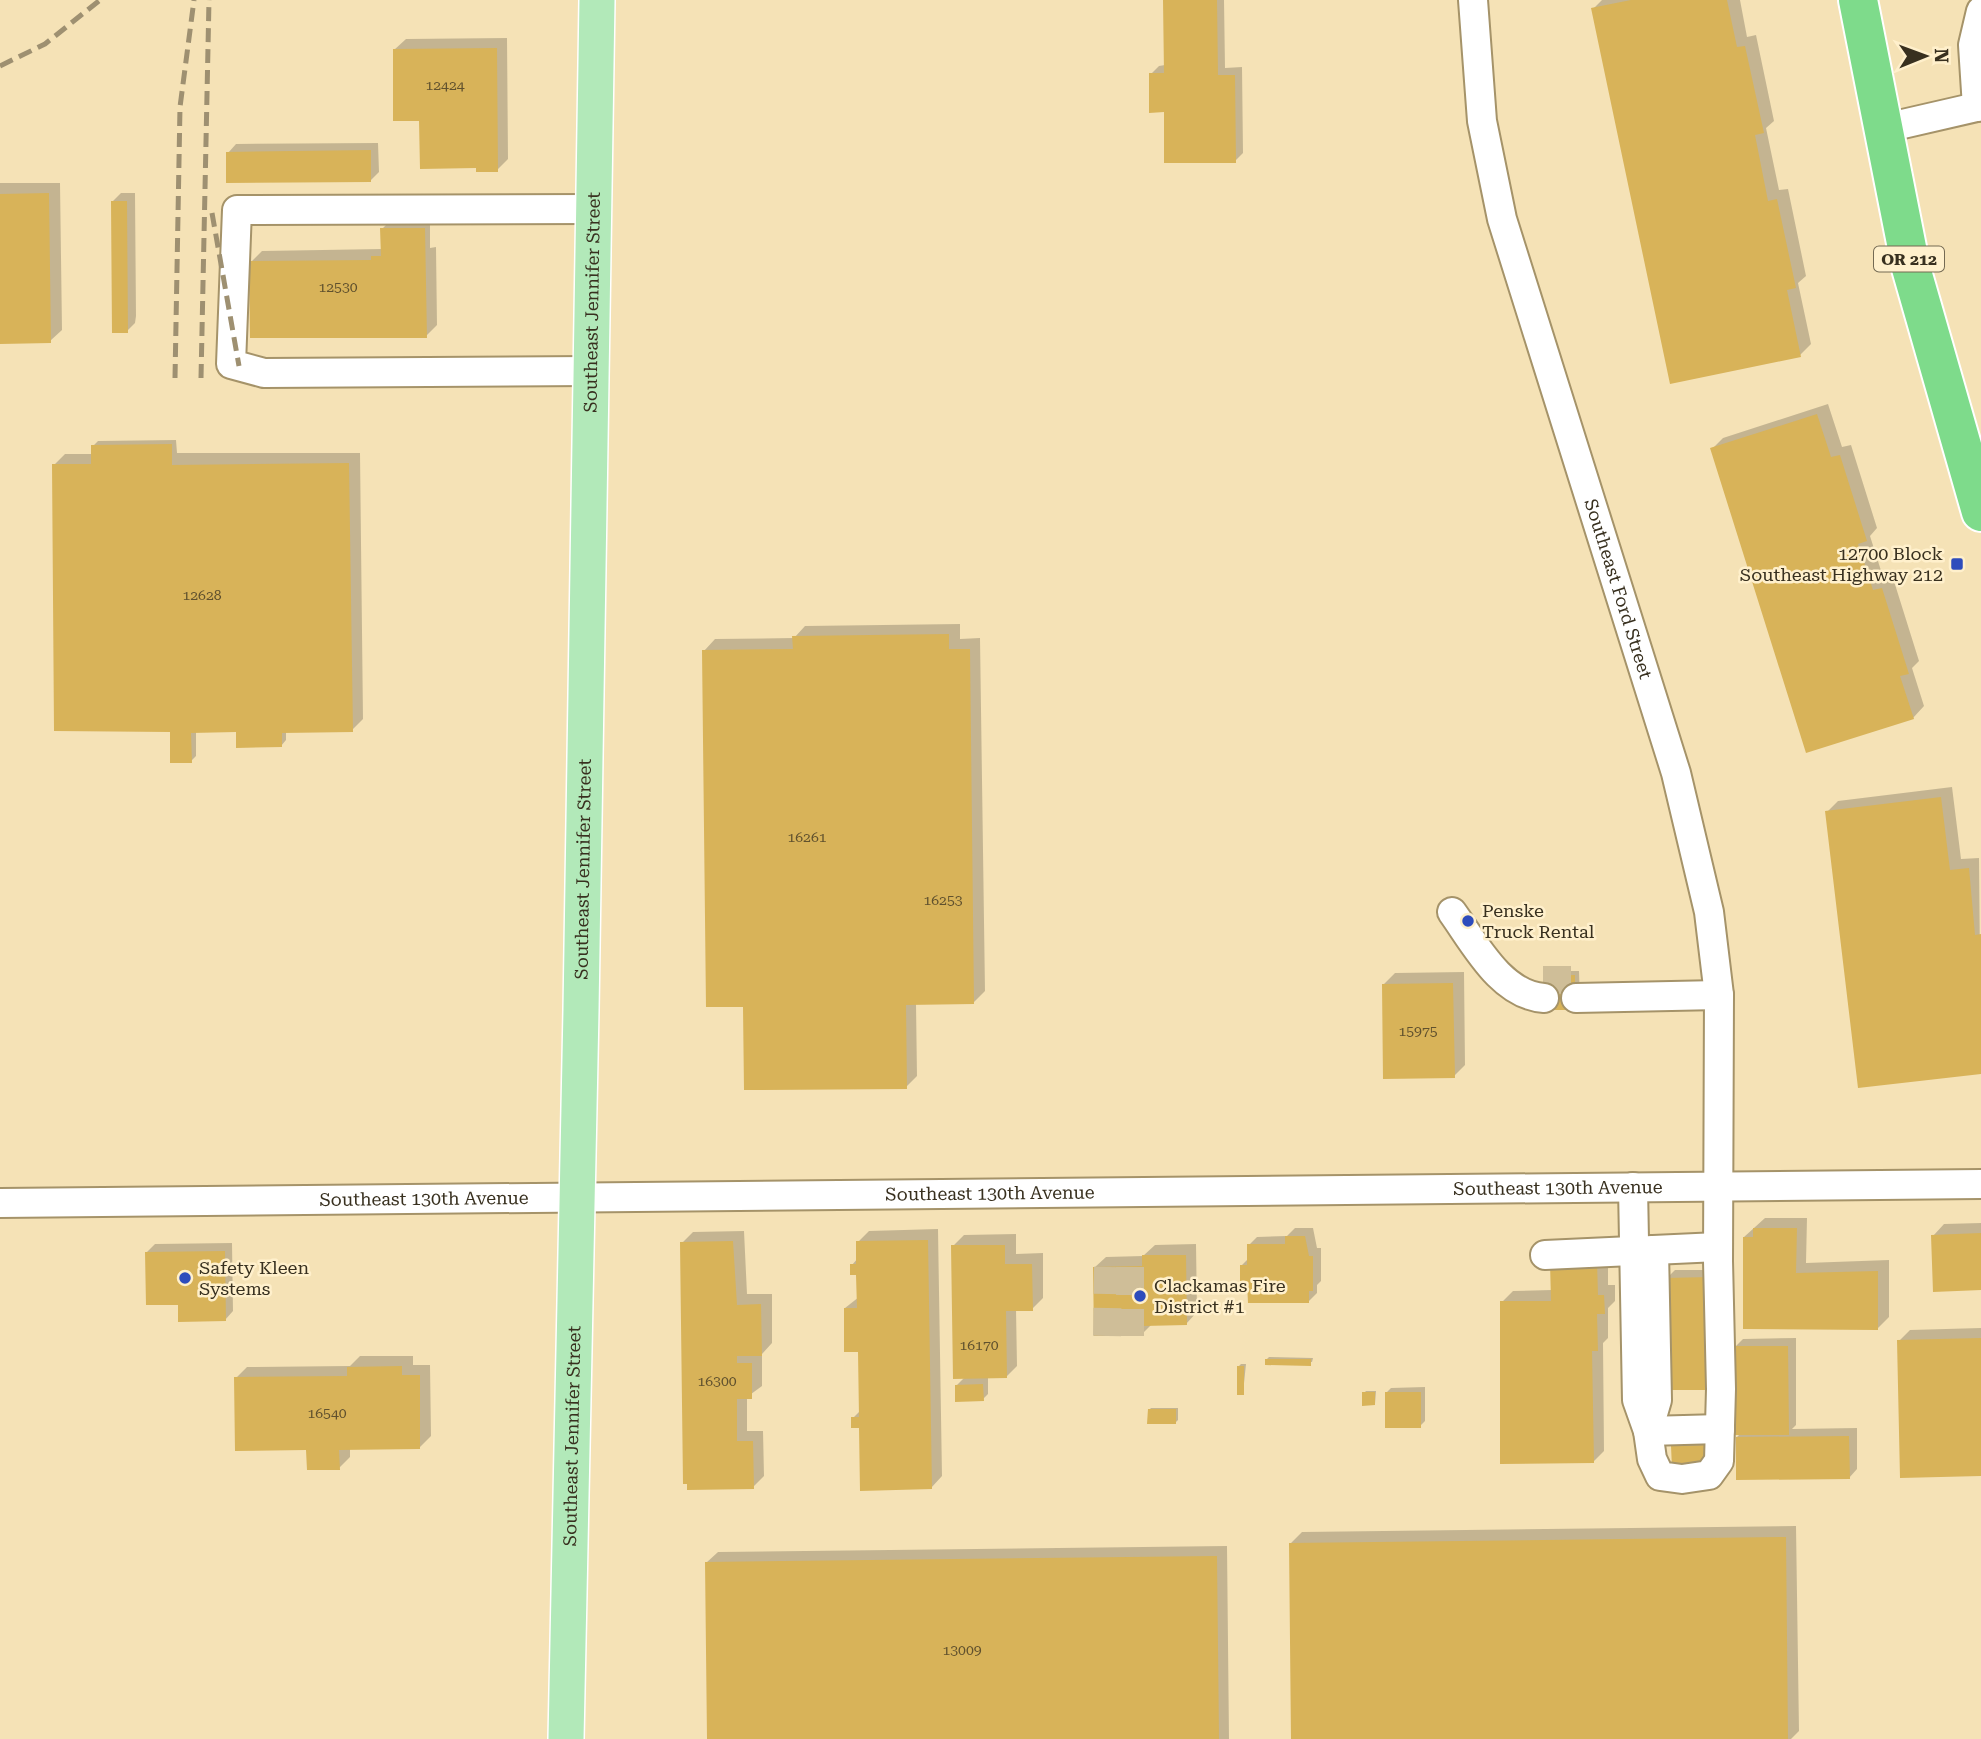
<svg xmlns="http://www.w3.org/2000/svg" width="1981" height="1739" font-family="'Roboto Serif',serif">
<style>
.shadow{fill:#0003}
.building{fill:#d8b359}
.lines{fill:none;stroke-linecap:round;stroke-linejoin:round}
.minor-tunnel{stroke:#cfbe98;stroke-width:28;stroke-dasharray:28 14;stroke-linecap:butt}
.minor-casing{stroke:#a59369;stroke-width:32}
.major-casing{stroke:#fff;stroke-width:38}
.highway-casing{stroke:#fff;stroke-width:42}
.minor{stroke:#fff;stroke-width:28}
.major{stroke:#b2e9b9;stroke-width:35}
.highway{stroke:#7edb8b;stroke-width:38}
.rail{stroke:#9e9071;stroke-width:5;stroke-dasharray:14 7;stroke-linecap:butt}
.poi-dot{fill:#2e4cbc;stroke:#fff0cc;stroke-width:2.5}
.labels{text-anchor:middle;stroke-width:5;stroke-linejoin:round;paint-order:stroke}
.number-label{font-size:14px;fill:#60512e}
.shield{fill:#fff0cc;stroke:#746a53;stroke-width:2}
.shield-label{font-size:16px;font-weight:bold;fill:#38301f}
.street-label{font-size:18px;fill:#38301f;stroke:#fff0cc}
.poi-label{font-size:18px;fill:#38301f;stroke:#fff0cc;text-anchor:start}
</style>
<rect width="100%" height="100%" fill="#f5e2b6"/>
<!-- shadow -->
<path class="shadow" d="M1165,0H1224L1225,68L1242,67L1243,153L1235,161L1165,111L1151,74L1159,66L1165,65Z
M1602,0H1740L1747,37L1756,35L1774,121L1766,128L1779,190L1788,189L1806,276L1798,283L1811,344L1800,355L1593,9Z
M507,38L508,159L497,170L478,166L421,119L394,50L406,39Z
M378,143L379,172L371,180L228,153L236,144Z
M0,183H60L62,330L50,341L0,342Z
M121,193H135L136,316L135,323L127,331L113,201Z
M387,224H430V248L436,247L437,325L426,336L251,262L262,251L382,249V229Z
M1828,404L1842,447L1851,445L1877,528L1870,536L1884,580L1893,578L1919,661L1912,668L1924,706L1913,718L1712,449L1723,438Z
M176,440L177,453H360L363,719L352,730H286V740L281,746L241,730H196V756L191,761L172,733L54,465L65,454H93V446L98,441Z
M960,624V639L980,638L985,991L973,1003H916L917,1076L906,1087L745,1005L704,651L715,639L794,638L805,626Z
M1952,787L1961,859L1979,858L1981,1072L1827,812L1838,801Z
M1550,971H1579L1580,1003L1545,976Z
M1464,972L1465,1065L1454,1076L1384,984L1395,973Z
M1765,1218H1807L1806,1263L1889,1260V1317L1878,1328L1744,1327V1237Z
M1981,1223V1288L1933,1236L1944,1224Z
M1295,1228H1313L1317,1248H1321V1281L1317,1285V1293L1309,1301L1249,1280L1241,1266L1249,1258V1245L1257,1237L1287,1236Z
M938,1229L942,1476L931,1488L853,1418L861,1410L860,1350L845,1308L859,1297L858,1273L852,1265L858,1258V1242L869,1231Z
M744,1231L747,1294H772V1343L762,1354V1386L747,1397V1431H763L764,1476L753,1487L689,1488L682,1243L693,1232Z
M1016,1234V1254L1043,1253V1298L1032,1309H1016L1017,1366L1006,1377H988V1394L983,1399L957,1385L965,1377L953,1246L964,1235Z
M232,1243L233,1311L225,1320L180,1303L147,1252L155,1244Z
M1196,1244L1197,1312L1186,1324H1152L1142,1334L1094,1268L1106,1257L1143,1256L1155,1245Z
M1608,1251V1285H1615V1301L1608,1308V1338L1603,1343L1604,1451L1593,1462L1502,1302L1513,1291L1552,1290Z
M1675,1270H1718L1719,1380L1667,1278Z
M1981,1328V1475L1899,1341L1910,1330Z
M1796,1338V1425L1792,1429L1857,1428V1469L1849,1478L1737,1437L1741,1433L1735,1347L1743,1339Z
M360,1356H413V1365H430L431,1436L420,1447L350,1448V1457L339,1468L308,1449L236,1378L247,1367L350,1366Z
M1269,1357L1313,1358L1312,1362L1267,1359Z
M1241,1364H1246L1243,1393L1239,1366Z
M1425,1387V1421L1420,1426L1386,1393L1391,1388Z
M1366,1391H1376L1375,1404L1364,1393Z
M1151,1408H1178V1420L1176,1422L1149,1410Z
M1711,1440L1712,1460L1673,1447L1678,1441Z
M1796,1526L1799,1731L1791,1739H1293L1290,1544L1302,1532Z
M1227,1546L1229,1739H709L706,1563L718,1552Z"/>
<!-- building -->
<path class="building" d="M1163,0H1217L1218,75H1235L1236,163H1164V112L1149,113V73H1164Z
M1631,0H1727L1737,47L1745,46L1764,133L1755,135L1768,201L1777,199L1796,288L1787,290L1801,357L1670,384L1591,8Z
M497,48L498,172H476V168L420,169L419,121H393V49Z
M371,150V182L226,183V152Z
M49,193L51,343L0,344V194Z
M111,201H127L128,333H112Z
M380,228H425L427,338H250L249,261L371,260V256H381Z
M1817,414L1831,457L1840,455L1867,541L1858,544L1873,590L1882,588L1909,674L1900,676L1914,719L1806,753L1710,448Z
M172,444V465L349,463L353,732L282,733V747L236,748V732L191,733L192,763H170V732L54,731L52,464H91V445Z
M949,634V649H970L974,1004L906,1005L907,1089L744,1090L743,1007H706L702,650L793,649L792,636Z
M1941,797L1950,870L1969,868L1975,935L1981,934V1074L1858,1088L1825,811Z
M1575,975V1010H1544L1543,976Z
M1453,983L1455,1078L1383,1079L1382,984Z
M1753,1228H1797L1796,1273L1878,1271V1330L1743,1329V1237H1753Z
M1981,1233V1290L1933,1292L1931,1235Z
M1285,1236H1305L1309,1256H1313V1291H1309V1303H1248L1247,1282H1240V1265H1247V1244H1285Z
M928,1240L932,1489L860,1491L859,1428H851V1417H859L858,1352H844V1308H857L856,1275H850V1264H856V1241Z
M733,1241L737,1305L761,1304L762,1356H737V1363H752V1399H737V1441H753L754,1489L687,1490V1484H683L680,1242Z
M951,1245H1005V1264H1032L1033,1311H1006L1007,1378L953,1379Z
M225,1251L226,1321L178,1322V1305H146L145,1252Z
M1142,1255H1186L1187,1325L1143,1326V1336H1094L1093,1267L1142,1266Z
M1550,1262H1597L1598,1295H1604L1605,1314H1597L1598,1351H1592L1594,1463L1500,1464V1301H1551Z
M1711,1277L1712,1390H1666L1665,1278Z
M1981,1338V1476L1900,1478L1897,1340Z
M1733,1346H1788L1789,1435H1734Z
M1265,1359H1311V1366L1265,1365Z
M402,1366V1375H420V1449L339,1450L340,1470H307L306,1450L235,1451L234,1377L347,1376V1367Z
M1237,1366H1244V1395H1237Z
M983,1384L984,1401L955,1402V1385Z
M1362,1392H1375V1405L1362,1406Z
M1385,1392H1421V1428H1385Z
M1148,1409H1176V1424H1147Z
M1849,1436L1850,1479L1736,1480V1437Z
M1707,1445V1467L1672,1468L1671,1446Z
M1786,1537L1788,1739H1291L1289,1543Z
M1217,1556L1219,1739H707L705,1562Z"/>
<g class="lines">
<!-- minor-tunnel -->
<path class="minor-tunnel" d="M1543,980H1575
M1130,1267V1336
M1107,1336L1108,1267"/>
<!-- minor casing -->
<g class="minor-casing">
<g id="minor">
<path id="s1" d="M1473,0L1482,121L1502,219L1676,773L1709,912L1719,995L1718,1261L1721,1389L1719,1461L1709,1475L1682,1479L1660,1476L1652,1459L1648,1431L1657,1400L1654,1250"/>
<path d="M1977,107L1973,45L1981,11"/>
<path d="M1881,129L1981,106"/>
<path d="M591,371L264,373L231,364L237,210L593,209"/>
<path d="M1452,912C1475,944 1501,995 1544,998"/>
<path d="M1576,998L1719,995"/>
<path d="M1633,1187L1637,1400L1648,1431L1720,1429"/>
<path id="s2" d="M0,1203L1981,1184"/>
<path d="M1545,1255L1718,1247"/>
</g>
</g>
<!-- major casing -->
<g class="major-casing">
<g id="major">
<path id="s3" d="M566,1739L581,1010L597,0"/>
</g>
</g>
<!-- highway casing -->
<g class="highway-casing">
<path id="highway" d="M1858,0L1911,268L1981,512"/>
</g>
<!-- minor -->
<use href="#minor" class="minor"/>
<!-- major -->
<use href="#major" class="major"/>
<!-- highway -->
<use href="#highway" class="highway"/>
<!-- rail -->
<path class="rail" d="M0,66L45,44L100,0
M212,213L239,366
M175,378L180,107L194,0
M201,378L209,0"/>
</g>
<!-- markers -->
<g class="poi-dot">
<rect x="1950" y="557" width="14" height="14" rx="3.5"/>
<circle cx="1468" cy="921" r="7"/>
<circle cx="185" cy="1278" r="7"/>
<circle cx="1140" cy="1296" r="7"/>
</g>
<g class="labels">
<!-- number labels -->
<g class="number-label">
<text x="445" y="90">12424</text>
<text x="338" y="292">12530</text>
<text x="202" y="600">12628</text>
<text x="807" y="842">16261</text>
<text x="943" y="905">16253</text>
<text x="1418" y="1036">15975</text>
<text x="979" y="1350">16170</text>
<text x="717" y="1386">16300</text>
<text x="327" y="1418">16540</text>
<text x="962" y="1655">13009</text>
</g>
<!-- shield labels -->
<rect class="shield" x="1874" y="246.5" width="70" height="25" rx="5"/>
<g class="shield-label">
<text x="1909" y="265">OR 212</text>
</g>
<!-- street labels -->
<g class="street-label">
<text dy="6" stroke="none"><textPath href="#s3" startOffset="1437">Southeast Jennifer Street</textPath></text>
<text dy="6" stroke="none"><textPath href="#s1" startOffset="609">Southeast Ford Street</textPath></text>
<text dy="6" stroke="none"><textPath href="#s3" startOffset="870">Southeast Jennifer Street</textPath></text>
<text dy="6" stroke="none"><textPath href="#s2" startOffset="1558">Southeast 130th Avenue</textPath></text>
<text dy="6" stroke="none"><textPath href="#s2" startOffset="990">Southeast 130th Avenue</textPath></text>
<text dy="6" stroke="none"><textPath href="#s2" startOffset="424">Southeast 130th Avenue</textPath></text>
<text dy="6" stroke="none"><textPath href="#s3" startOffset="303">Southeast Jennifer Street</textPath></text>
</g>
<!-- poi labels -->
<g class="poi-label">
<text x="1943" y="560" text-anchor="end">12700 Block<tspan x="1943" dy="21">Southeast Highway 212</tspan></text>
<text x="1482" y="917">Penske<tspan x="1482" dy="21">Truck Rental</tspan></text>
<text x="199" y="1274">Safety Kleen<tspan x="199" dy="21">Systems</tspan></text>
<text x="1154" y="1292">Clackamas Fire<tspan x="1154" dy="21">District #1</tspan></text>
</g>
</g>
<!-- north arrow -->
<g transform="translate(1925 56) rotate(89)" stroke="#fff0cc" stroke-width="5" paint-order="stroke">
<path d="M0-5L12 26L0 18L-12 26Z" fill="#38301f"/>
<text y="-10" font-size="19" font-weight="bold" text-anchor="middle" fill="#38301f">N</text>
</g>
</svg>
